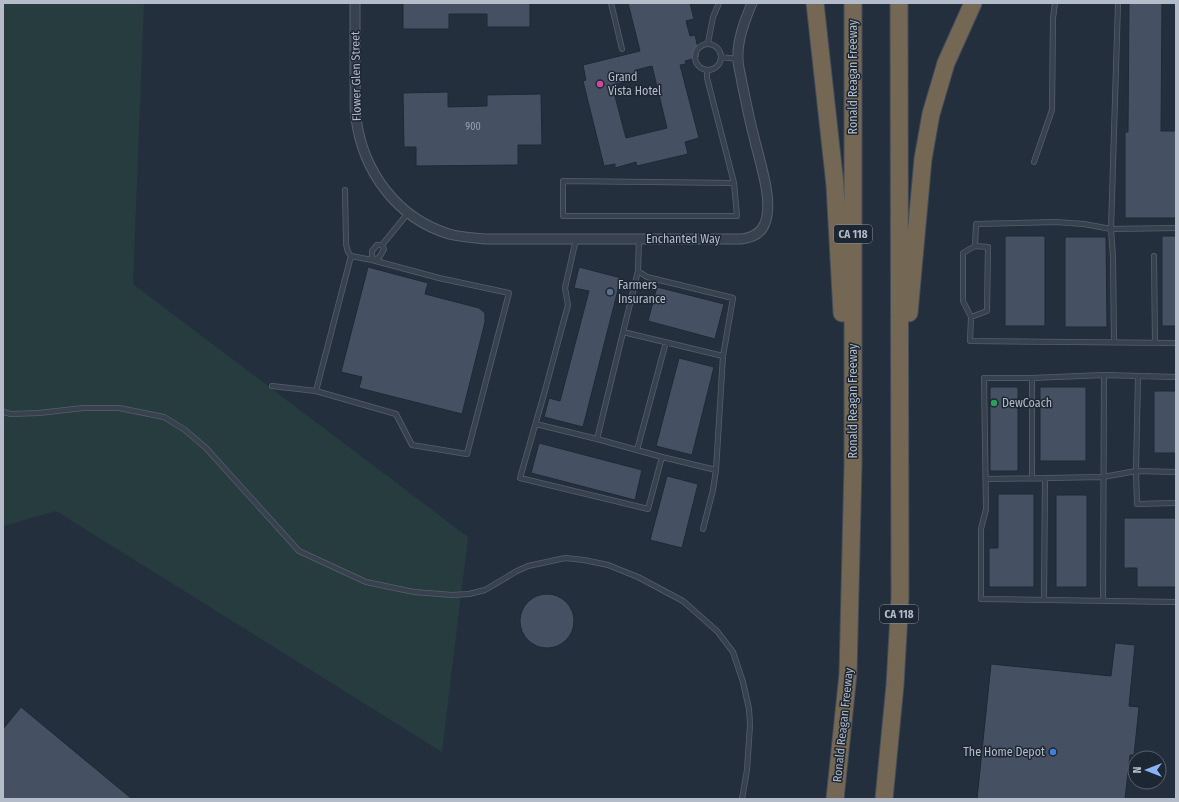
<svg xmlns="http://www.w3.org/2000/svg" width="1179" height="802" font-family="'Fira Sans Condensed',sans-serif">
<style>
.green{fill:#263c3f}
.building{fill:#455162;stroke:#1f2835;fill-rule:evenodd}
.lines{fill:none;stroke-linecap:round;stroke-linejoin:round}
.service-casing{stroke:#565f6c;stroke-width:6}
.minor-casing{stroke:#565f6c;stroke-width:11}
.motorway-casing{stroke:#434c59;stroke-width:19}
.service{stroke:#38414e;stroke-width:4.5}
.minor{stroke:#38414e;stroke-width:9}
.motorway{stroke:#746855;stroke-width:17}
.hotel-dot{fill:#d1479c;stroke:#1d2633;stroke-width:1.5}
.service-dot{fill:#5c6f8a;stroke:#1d2633;stroke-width:1.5}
.leisure-dot{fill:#2e9e5b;stroke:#1d2633;stroke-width:1.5}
.shop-dot{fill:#3f7fe0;stroke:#1d2633;stroke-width:1.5}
.labels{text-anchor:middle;stroke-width:3;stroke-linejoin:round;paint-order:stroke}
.number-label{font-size:10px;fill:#98a1af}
.shield{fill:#1d2633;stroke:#878f9c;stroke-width:1}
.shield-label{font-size:11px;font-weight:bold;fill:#b4bcc9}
.street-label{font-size:12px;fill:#b4bcc9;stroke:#1d2633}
.poi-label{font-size:12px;fill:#b4bcc9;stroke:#1d2633;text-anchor:start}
</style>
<rect width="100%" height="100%" fill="#242f3e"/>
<!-- green -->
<path class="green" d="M3,3H144L133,284L468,537L442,752L56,511L3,526Z"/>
<!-- building -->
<path class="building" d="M403,3H530V27H487V14H449V29H403Z
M628,3H690L694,19L686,21L690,36L695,35L700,57L685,61L686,64L680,65L699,138L685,142L688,154L637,166L636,162L615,168V164L604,166L583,81L586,80L583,65L640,51ZM652,66L667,128L626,138L612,85L638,79L636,70Z
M1129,3H1162L1161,131H1176V218H1125V132H1128Z
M448,92V107L487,106V95L541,94L542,145H518V165L416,166V147H404L403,93Z
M1005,236H1045V326H1005Z
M1162,236H1176V326H1162Z
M1065,237H1106L1107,327H1065Z
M368,267L428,283L425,294L479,308L485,313V322L462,414L359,388L362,377L341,372Z
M579,267L621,278L583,427L544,417L549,398L560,401L589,291L574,288Z
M657,287L724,304L715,339L648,321Z
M679,358L714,367L692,455L656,446Z
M990,387H1018V471H990Z
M1040,387H1086V461H1040Z
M1154,391H1176V453H1154Z
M539,443L642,470L635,500L531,473Z
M667,476L698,484L682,548L650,540Z
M998,494H1034V587H989V548H998Z
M1056,495H1087V587H1056Z
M1124,518H1176V587H1137V568H1124Z
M520 621a27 27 0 1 1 54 0a27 27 0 1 1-54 0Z
M1115,643L1135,645L1129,706L1139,707L1134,755H1130L1125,799H977L991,664L1111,676Z
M21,707L132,799H3V729Z"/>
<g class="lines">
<!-- service casing -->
<g class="service-casing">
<path id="service" d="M611,3L622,49
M708,43L713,17L719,3
M695 57a13 13 0 1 1 26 0a13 13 0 1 1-26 0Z
M721,57L738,59
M707,70V78L734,183L563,181V216H737L734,183
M1034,162L1052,110L1053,18L1055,3
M345,190L346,244L348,252L351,256
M576,239L565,288L568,305L544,394L520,478L648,509L662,457L716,470L723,356L733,298L647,277L638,271L639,239
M975,246L976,224L1055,222L1084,224L1111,229L1176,228
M1154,256L1155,343
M372,260L439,278L509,293L467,454L412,445L396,414L316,391L351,256L372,260L379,258L384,249L382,245
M372,260V251L377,245H382L408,213
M971,317L987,311L988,247L975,246L963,253V301L971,317L970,341L1176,343
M623,332L723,356
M1114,342L1113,257L1111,229L1118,3
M1104,375L1176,377
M1138,376L1136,471L1137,504L1176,503
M1032,378V478
M272,386L316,391
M3,412L11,414L39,413L83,408H119L164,417L185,430L206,448L299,551L366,582L414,592L452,595L469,594L485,590L517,571L528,566L565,558L584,560L608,565L638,577L683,601L717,631L733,652L743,682L749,709L750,725L747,770L742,799
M536,424L597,439L638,271
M597,439L662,457
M637,450L666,342
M986,479L1103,477L1136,471L1176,472
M703,529L713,490L716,470
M1044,600L1045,478
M1103,601L1104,375L1032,378H984L986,509L981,529V599C1046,600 1111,601 1176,602"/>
</g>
<!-- minor casing -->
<g class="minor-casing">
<path id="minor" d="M355,3C355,28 355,54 355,79C356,92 354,106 356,118C363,172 397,218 449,234C461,237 473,238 485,239H741C751,238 761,234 765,223C774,201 759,160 754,137C749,119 746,101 742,83C741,75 738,67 738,59C737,40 745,20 752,3"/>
</g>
<!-- motorway casing -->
<g class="motorway-casing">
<path id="motorway" d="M815,3L835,185L842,313
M909,313L923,159L931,114L946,63L973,3
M835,799L848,674L853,465V3
M884,799L895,685L900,597L899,3"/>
</g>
<!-- service -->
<use href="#service" class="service"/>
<!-- minor -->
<use href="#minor" class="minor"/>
<!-- motorway -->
<use href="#motorway" class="motorway"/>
</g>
<!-- markers -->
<circle class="hotel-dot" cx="600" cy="84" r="4"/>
<circle class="service-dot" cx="610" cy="292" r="4"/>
<circle class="leisure-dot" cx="994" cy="403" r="4"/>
<circle class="shop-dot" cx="1053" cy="752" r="4"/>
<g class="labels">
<!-- number labels -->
<g class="number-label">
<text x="473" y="130">900</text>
</g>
<!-- shield labels -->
<g class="shield">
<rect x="834" y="225" width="38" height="18" rx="3"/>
<rect x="880" y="605" width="38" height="18" rx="3"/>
</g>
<g class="shield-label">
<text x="853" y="238">CA 118</text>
<text x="899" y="618">CA 118</text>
</g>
<!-- street labels -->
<g class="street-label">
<text transform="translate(356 76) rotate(-91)" y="4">Flower Glen Street</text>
<text transform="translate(853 77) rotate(-90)" y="4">Ronald Reagan Freeway</text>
<text x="683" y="243">Enchanted Way</text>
<text transform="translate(853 401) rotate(-90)" y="4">Ronald Reagan Freeway</text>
<text transform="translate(843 725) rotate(-84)" y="4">Ronald Reagan Freeway</text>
</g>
<!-- poi labels -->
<g class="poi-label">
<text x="608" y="81">Grand<tspan x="608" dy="14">Vista Hotel</tspan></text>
<text x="618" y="289">Farmers<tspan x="618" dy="14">Insurance</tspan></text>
<text x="1002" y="407">DewCoach</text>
<text x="1045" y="756" text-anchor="end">The Home Depot</text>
</g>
</g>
<!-- border -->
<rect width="1179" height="802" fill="none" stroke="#b4bcc9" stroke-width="8"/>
<!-- north arrow -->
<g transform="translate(1147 770) rotate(270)"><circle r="19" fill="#1d2633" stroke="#59626f"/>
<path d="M0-3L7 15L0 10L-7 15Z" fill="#8ab4f8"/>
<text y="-6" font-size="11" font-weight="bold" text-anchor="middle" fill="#b4bcc9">N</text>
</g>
</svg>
